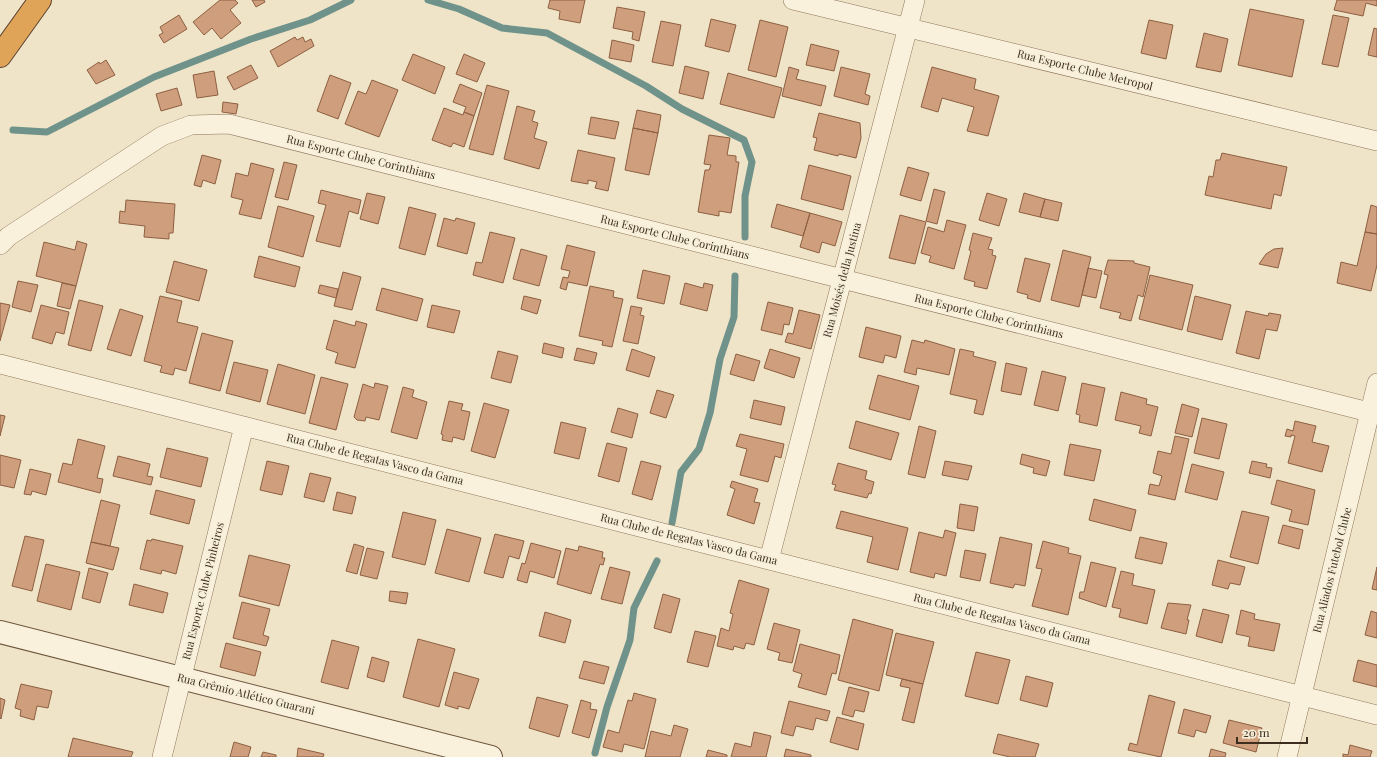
<svg xmlns="http://www.w3.org/2000/svg" width="1377" height="757" font-family="'Playfair Display',serif">
<style>
.lines{fill:none;stroke-linecap:round;stroke-linejoin:round}
.stream{stroke:#6f938a;stroke-width:7}
.building{fill:#cf9f7d;stroke:#8d5f41}
.street-casing{stroke:#8d765c;stroke-width:20}
.secondary-casing{stroke:#6f573f;stroke-width:24}
.highway-casing{stroke:#5b4430;stroke-width:24}
.street{stroke:#faf1dc;stroke-width:19}
.secondary{stroke:#faf1dc;stroke-width:22}
.highway{stroke:#e0a458;stroke-width:22}
.labels{text-anchor:middle;stroke-width:3.5;stroke-linejoin:round;paint-order:stroke}
.street-label{font-size:11px;fill:#3d2e20;stroke:#f7eed8}
</style>
<rect width="100%" height="100%" fill="#f0e4c8"/>
<g class="lines">
<!-- stream -->
<path class="stream" d="M428,0L459,9L502,28L547,33L646,86L682,109L744,140L752,162L745,196V237
M13,130L47,132L154,77L251,39L310,20L351,0
M672,523L681,472L699,449L710,413L720,359L734,317L735,276
M595,753L607,707L630,640L634,608L657,561"/>
</g>
<!-- building -->
<path class="building" d="M220,0H235L238,3L230,10L241,23L221,39L212,28L204,35L193,22Z
M252,0H264L265,2L256,7Z
M550,0H585L580,23L559,19L560,11L548,8Z
M1337,0H1377V6L1366,3L1363,16L1334,10Z
M617,7L645,12L639,41L632,39L633,32L613,28Z
M1250,9L1304,20L1292,77L1238,65Z
M179,15L187,29L164,43L159,35L163,33L160,27Z
M1333,15L1349,18L1338,67L1322,64Z
M711,19L736,25L729,52L705,46Z
M760,20L788,27L776,77L748,70Z
M1149,20L1173,25L1166,59L1141,53Z
M661,21L681,25L673,66L652,62Z
M1374,28L1377,29V57L1368,55Z
M1204,33L1228,39L1221,72L1196,67Z
M295,37L297,40L303,37L305,42L311,39L314,46L278,67L270,51Z
M612,40L634,45L631,62L609,58Z
M811,44L839,51L834,71L806,65Z
M413,54L445,67L435,94L402,80Z
M464,54L485,63L477,82L456,74Z
M106,60L115,75L96,84L87,70L99,62L100,64Z
M251,65L258,78L234,90L227,77Z
M685,66L709,72L703,99L679,93Z
M789,67L799,70L796,79L826,86L821,106L782,96Z
M841,67L870,74L865,94L870,96L868,105L834,96Z
M932,67L976,79L974,89L999,96L988,136L967,131L974,107L942,98L938,112L921,107Z
M214,71L218,95L197,98L193,75Z
M728,73L782,88L774,118L720,104Z
M330,75L351,83L338,119L317,111Z
M372,80L398,90L379,137L345,124L358,91L366,94Z
M460,84L482,93L474,116L464,112L466,107L453,102Z
M487,85L509,91L493,155L469,149Z
M177,88L182,105L161,111L156,94Z
M223,102L238,104L236,114L222,112Z
M517,106L535,111L532,121L538,123L534,138L547,142L539,169L504,159Z
M444,108L463,115L464,112L474,116L464,147L453,143L451,147L432,140Z
M637,110L661,115L658,133L633,128Z
M819,113L860,123L861,138L856,158L839,154L838,156L814,150L817,138L813,137Z
M591,117L619,122L615,139L588,134Z
M633,128L658,133L649,175L625,170Z
M709,135L730,138L727,155L736,156V162H739L731,213L719,211V216L698,212L705,170H709L711,165L704,164Z
M578,150L615,158L608,191L595,188L597,182L588,180V184L571,181Z
M1222,153L1287,167L1281,196L1274,194L1271,209L1205,195L1209,176L1213,177L1216,160H1220Z
M202,155L221,160L215,184L203,180L201,187L194,185Z
M284,162L297,165L288,200L275,197Z
M251,163L274,169L261,219L239,214L243,200L231,197L236,173L248,176Z
M809,165L851,176L843,210L801,199Z
M908,167L929,173L921,201L900,195Z
M934,189L945,192L937,224L926,221Z
M321,190L361,200L358,214L349,211L340,247L316,241L326,205L318,203Z
M367,193L385,197L378,224L360,219Z
M987,193L1007,199L999,226L979,220Z
M1024,193L1045,199L1040,217L1019,212Z
M1045,199L1062,203L1058,221L1040,217Z
M126,200L175,204L173,233H169V239L144,237L145,226L119,223L120,211L125,212Z
M777,204L810,213L803,236L771,227Z
M1371,205L1377,207V234L1365,232Z
M278,206L314,216L303,257L268,247Z
M409,207L436,214L425,255L399,248Z
M810,213L842,222L835,246L822,242L819,253L800,247Z
M900,215L926,222L915,264L889,258Z
M444,218L455,221L456,218L475,223L467,254L437,246Z
M947,220L966,225L954,269L929,262L931,256L921,253L928,227L944,232Z
M490,232L515,238L503,283L473,275L476,262L482,263Z
M1365,232L1377,234V265L1371,291L1337,283L1341,262L1357,266Z
M973,233L992,238L988,249L993,250L992,255L996,256L987,289L974,286L975,282L964,279L971,251L969,250Z
M77,241L87,244L76,286L36,276L44,242L75,250Z
M567,245L595,252L587,286L568,282L566,290L560,288L563,277L568,278L570,271L561,269Z
M1283,248L1278,268L1259,264L1266,254L1274,249Z
M521,249L547,256L539,286L513,279Z
M1063,250L1091,257L1079,307L1051,300Z
M259,256L300,267L295,287L254,277Z
M1025,258L1050,264L1040,302L1027,298L1028,295L1017,292Z
M1108,260L1134,261V263L1150,267L1143,297L1138,295L1131,321L1119,318L1121,313L1100,308L1108,275L1104,274Z
M174,261L207,270L199,301L166,292Z
M1088,268L1102,271L1096,298L1082,295Z
M643,270L670,276L664,304L637,298Z
M343,272L361,277L352,310L334,306Z
M1150,275L1193,285L1182,330L1139,319Z
M18,281L38,285L31,312L12,307Z
M62,283L76,286L70,309L57,306Z
M685,283L703,288L704,283L713,285L707,311L680,304Z
M320,285L338,289L336,298L318,293Z
M590,286L614,291L613,297L623,299L612,347L602,345L603,341L579,336Z
M382,288L423,299L417,321L376,310Z
M160,296L182,301L177,322L198,327L186,371L175,368L173,375L160,372L162,366L144,361Z
M524,296L541,300L537,314L521,309Z
M1195,296L1231,305L1222,340L1187,331Z
M79,300L103,306L91,351L68,345Z
M768,302L793,308L789,325L784,324L782,335L761,330Z
M0,303L10,305L0,341Z
M41,305L69,312L64,334L56,332L52,344L32,338Z
M432,305L460,311L454,333L427,327Z
M631,306L642,308L640,315L644,316L638,344L623,341Z
M120,309L143,316L131,356L107,349Z
M799,310L820,315L811,349L785,342L788,333L793,334Z
M1246,311L1268,316L1269,313L1281,315L1277,331L1266,329L1259,359L1236,353Z
M334,320L355,326L356,321L367,324L355,368L335,363L338,353L326,349Z
M866,327L901,336L896,358L885,355L883,363L859,357Z
M202,333L233,341L220,391L189,383Z
M912,340L924,343L925,340L955,349L949,375L917,368L916,375L904,372Z
M544,343L564,348L562,358L542,353Z
M577,348L597,353L594,364L574,360Z
M632,349L655,357L649,377L626,370Z
M770,349L800,358L794,378L764,368Z
M960,349L974,352L973,356L996,362L983,415L974,413L977,400L950,394Z
M498,351L518,356L511,383L491,378Z
M736,354L760,361L754,381L730,374Z
M234,362L268,370L260,402L226,393Z
M1006,363L1027,368L1021,395L1001,391Z
M278,364L315,375L305,414L267,404Z
M1042,371L1066,377L1058,411L1034,405Z
M878,375L919,386L910,420L869,409Z
M321,377L348,384L336,430L309,423Z
M375,383L388,386L379,420L366,417L365,421L357,420L354,417L363,384L374,388Z
M1082,383L1105,388L1097,426L1079,422L1080,415L1076,414Z
M403,387L414,390L412,397L427,402L417,439L391,432Z
M657,390L674,395L666,418L650,413Z
M1121,392L1147,399L1146,404L1158,407L1151,436L1139,433L1141,426L1115,420Z
M754,400L785,407L781,425L750,418Z
M449,401L463,404L461,410L470,412L464,440L453,437L452,442L442,440L443,435L441,434Z
M484,403L509,410L495,458L471,451Z
M1182,404L1199,409L1192,437L1175,433Z
M618,408L638,414L632,438L611,432Z
M0,415L5,416L0,436Z
M1202,418L1227,424L1219,459L1194,453Z
M856,421L899,433L891,460L849,448Z
M1295,421L1316,426L1312,442L1329,446L1322,472L1288,463L1295,436L1291,435V437L1285,436L1287,429L1293,431Z
M561,422L586,428L579,459L554,453Z
M919,426L936,431L925,478L908,474Z
M740,434L784,444L781,458L775,456L768,482L740,475L747,449L736,446Z
M1175,436L1189,439L1175,500L1148,494L1150,484L1159,486L1162,476L1153,473L1158,451L1171,454Z
M78,439L105,446L97,478L103,479L100,493L58,482L63,463L72,465Z
M607,443L627,448L619,482L598,476Z
M1070,444L1101,450L1094,481L1064,475Z
M167,448L208,458L201,487L160,477Z
M1022,454L1050,461L1046,476L1033,473L1034,468L1020,464Z
M0,455L21,460L14,488L0,485Z
M118,456L150,464L147,476L153,477L151,485L113,476Z
M267,461L289,466L282,495L260,490Z
M641,461L661,466L652,500L632,494Z
M945,461L972,466L968,480L942,475Z
M1252,461L1267,464L1266,467L1272,468L1270,478L1249,473Z
M838,463L867,471L865,479L874,482L871,494L869,493L867,498L834,490L836,485L832,484Z
M1192,464L1224,472L1217,500L1185,492Z
M30,469L51,474L46,495L32,491L31,495L24,494Z
M310,473L331,478L324,502L304,497Z
M1277,480L1315,490L1308,525L1289,521L1292,510L1271,504Z
M732,481L758,489L754,502L760,503L754,524L727,515L735,489L730,487Z
M156,490L195,500L189,524L150,514Z
M337,492L356,497L352,514L333,510Z
M1094,499L1136,510L1131,531L1089,520Z
M101,500L120,505L110,546L91,542Z
M960,504L978,507L974,531L957,528Z
M841,511L908,528L898,570L867,562L873,537L836,528Z
M1242,511L1269,517L1258,564L1230,557Z
M403,512L436,520L425,565L392,557Z
M1283,525L1303,530L1299,549L1278,543Z
M447,529L481,538L469,582L435,573Z
M945,530L956,533L946,576L935,573L934,578L910,572L919,532L943,538Z
M495,534L524,541L519,559L509,556L503,578L484,573Z
M25,536L44,540L32,591L12,586Z
M1000,537L1032,544L1025,586L1015,584L1013,588L990,583Z
M1140,537L1167,543L1162,564L1135,558Z
M152,539L183,546L176,574L162,570L161,574L140,569L147,540L151,541Z
M1043,541L1069,548L1068,553L1081,556L1068,615L1032,606L1042,569L1036,568Z
M91,542L119,548L113,570L86,563Z
M531,543L561,551L554,578L530,571L527,583L517,580L522,563L525,564Z
M354,544L364,547L357,574L346,571Z
M579,546L603,552L602,558H605L603,565L600,564L591,594L557,584L566,548L578,551Z
M367,548L384,552L377,579L360,575Z
M965,550L986,554L980,581L960,577Z
M249,555L290,565L279,606L239,596Z
M1218,560L1245,567L1240,585L1230,583L1228,589L1212,585Z
M1091,562L1116,568L1106,607L1079,598L1080,592H1084Z
M46,564L80,572L71,610L37,601Z
M610,567L630,572L622,604L601,599Z
M1377,567V590L1372,589Z
M89,568L108,573L100,603L82,598Z
M1121,571L1134,574L1132,585L1155,590L1147,624L1119,617L1121,609L1112,607Z
M739,580L769,589L754,645L746,643L744,649L734,646L733,650L717,646L721,628L729,631L733,614L730,613Z
M134,584L168,593L163,613L129,605Z
M390,591L408,593L406,604L389,601Z
M663,594L680,599L671,633L654,628Z
M242,602L270,609L263,635L269,637L266,646L233,638Z
M1168,603L1191,605L1187,620H1189L1186,634L1161,628Z
M1203,609L1229,615L1222,643L1196,636Z
M1241,610L1255,614L1254,619L1280,624L1274,651L1248,646L1250,637L1236,634Z
M1371,611L1377,613V638L1365,635Z
M545,612L571,620L565,643L539,636Z
M853,619L893,630L879,691L838,680Z
M774,623L800,630L792,663L778,660L780,653L767,649Z
M695,631L716,636L708,667L687,662Z
M896,633L934,642L923,684L886,675Z
M418,639L455,649L439,707L403,697Z
M332,640L359,647L348,689L321,682Z
M226,643L261,652L255,676L220,667Z
M800,644L840,655L836,674L832,673L826,695L798,687L802,674L793,671Z
M976,652L1010,660L998,704L965,696Z
M372,657L389,662L384,682L367,677Z
M1358,660L1377,665V687L1353,681Z
M584,661L609,667L604,684L579,678Z
M454,672L479,679L469,709L458,706V709L445,705Z
M1026,676L1053,683L1047,707L1020,700Z
M902,679L923,684L914,723L902,720L910,688L900,686Z
M21,684L52,691L48,708L37,706L34,720L20,716L21,710L15,708Z
M849,687L869,692L864,712L855,710L853,717L842,714Z
M634,693L656,699L644,749L624,744L622,752L603,747L608,730L619,733L628,700L632,701Z
M1149,695L1175,702L1161,757L1128,750L1130,743L1137,745Z
M537,697L568,705L559,737L529,728Z
M0,698L5,700L1,719L0,718Z
M581,700L591,703L590,709L597,710L589,738L572,733Z
M789,701L830,711L827,721L816,718L813,730L796,726L793,736L781,733Z
M1184,709L1211,716L1206,733L1196,730L1194,737L1178,733Z
M837,717L864,724L858,750L830,742Z
M1229,720L1262,728L1256,752L1223,743Z
M674,725L688,729L680,757H645L651,731L671,736Z
M754,732L771,736L766,757H731L735,743L751,747Z
M998,734L1039,744L1035,757H1010L993,753Z
M73,738L133,752L131,757H68Z
M234,742L251,747L248,757H230Z
M1350,745L1372,751L1370,757H1343V754L1348,755Z
M298,748L324,754L323,757H297Z
M786,749L811,755V757H784Z
M1211,749L1226,753L1225,757H1209Z
M708,750L727,755V757H706Z
M263,752L276,755V757H261Z"/>
<g class="lines">
<!-- street casing -->
<g class="street-casing">
<path id="street" d="M793,0L1377,141
M0,245L9,236L162,136L191,125L229,124L1377,414
M0,364L1377,715
M769,560L915,0
M162,757L244,426
M1287,757L1377,383"/>
</g>
<!-- secondary casing -->
<g class="secondary-casing">
<path id="secondary" d="M0,632L491,757"/>
</g>
<!-- highway casing -->
<g class="highway-casing">
<path id="highway" d="M0,56L40,0"/>
</g>
<!-- street -->
<use href="#street" class="street"/>
<!-- secondary -->
<use href="#secondary" class="secondary"/>
<!-- highway -->
<use href="#highway" class="highway"/>
</g>
<g class="labels">
<!-- street labels -->
<g class="street-label">
<text transform="translate(1085 70) rotate(14)" y="4">Rua Esporte Clube Metropol</text>
<text transform="translate(361 157) rotate(14)" y="4">Rua Esporte Clube Corinthians</text>
<text transform="translate(675 237) rotate(14)" y="4">Rua Esporte Clube Corinthians</text>
<text transform="translate(842 280) rotate(-75)" y="4">Rua Moisés della Justina</text>
<text transform="translate(989 316) rotate(14)" y="4">Rua Esporte Clube Corinthians</text>
<text transform="translate(375 459) rotate(14)" y="4">Rua Clube de Regatas Vasco da Gama</text>
<text transform="translate(689 539) rotate(14)" y="4">Rua Clube de Regatas Vasco da Gama</text>
<text transform="translate(1332 570) rotate(-76)" y="4">Rua Aliados Futebol Clube</text>
<text transform="translate(203 591) rotate(-76)" y="4">Rua Esporte Clube Pinheiros</text>
<text transform="translate(1002 619) rotate(14)" y="4">Rua Clube de Regatas Vasco da Gama</text>
<text transform="translate(246 694) rotate(14)" y="4">Rua Grêmio Atlético Guarani</text>
</g>
</g>
<!-- scale -->
<path d="M1237 737v6h70v-6" fill="none" stroke="#3d2e20" stroke-width="2"/>
<text x="1243" y="737" font-size="12" fill="#3d2e20" stroke="#f7eed8" stroke-width="3" paint-order="stroke">20 m</text>
</svg>
